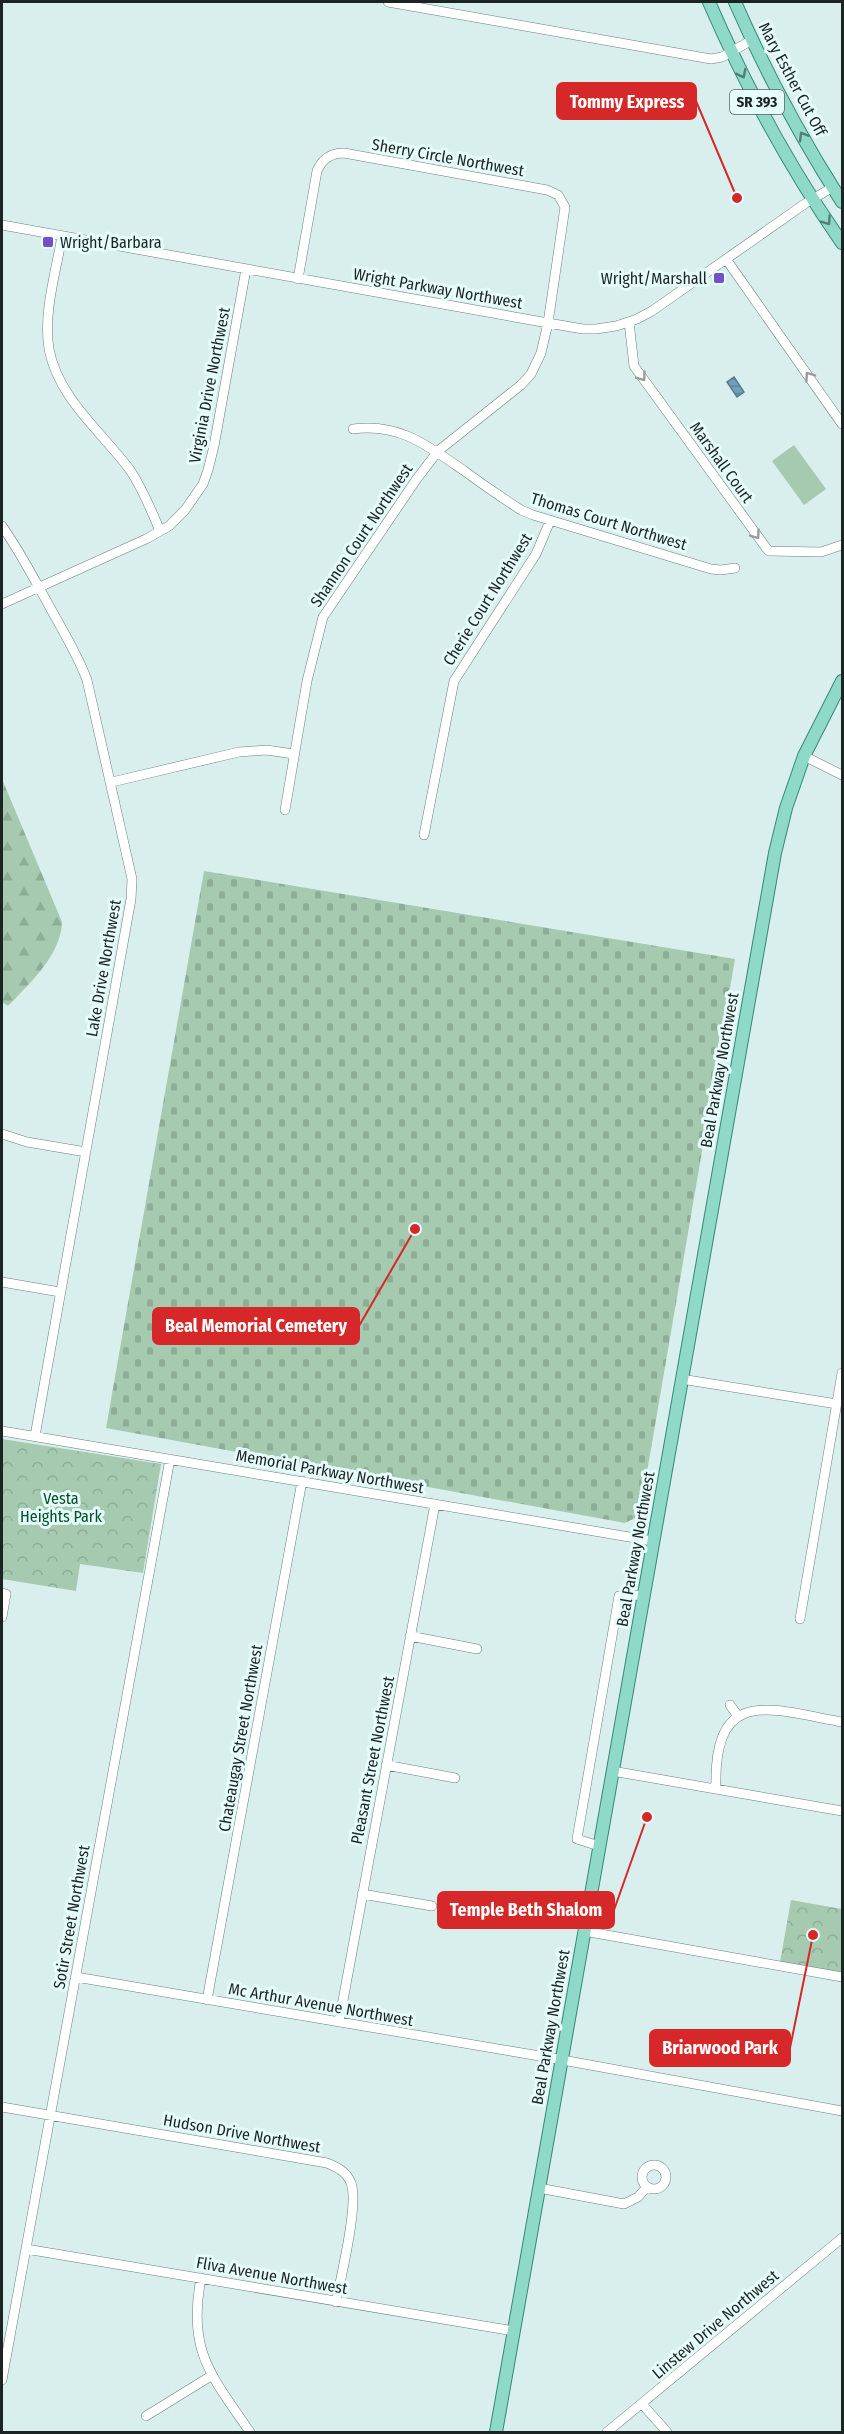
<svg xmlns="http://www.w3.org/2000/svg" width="844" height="2434" font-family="'Fira Sans Condensed',sans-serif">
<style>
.green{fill:#a6caaf}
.forest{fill:url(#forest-firs)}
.cemetery{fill:url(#cemetery-stones)}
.park{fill:url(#park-crowns)}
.water{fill:url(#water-rules);stroke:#587b8d;stroke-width:1.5}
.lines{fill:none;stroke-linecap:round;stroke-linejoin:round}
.minor-casing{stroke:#6b7e7d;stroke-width:10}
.major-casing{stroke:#358975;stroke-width:14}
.minor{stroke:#fff;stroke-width:9}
.major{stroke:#8ed9c7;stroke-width:12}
.oneway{stroke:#557e75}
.oneway2{stroke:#999c9c}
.poi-dot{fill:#764ec7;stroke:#e6fcfb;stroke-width:2}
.labels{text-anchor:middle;stroke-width:6;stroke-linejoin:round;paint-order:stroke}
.shield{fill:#e6fcfb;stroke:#596564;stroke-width:1.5}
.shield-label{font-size:15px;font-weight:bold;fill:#1c2423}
.street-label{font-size:16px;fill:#1c2423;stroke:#e6fcfb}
.poi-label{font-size:16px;fill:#1c2423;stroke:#e6fcfb;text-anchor:start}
.park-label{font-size:16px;fill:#054e26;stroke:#e6fcfb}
.leader{fill:none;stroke:#d62828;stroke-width:2}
.callout-dot{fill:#d62828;stroke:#e6fcfb;stroke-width:2}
.callout{fill:#d62828;stroke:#d62828;stroke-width:2}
.callout-label{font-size:18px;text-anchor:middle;font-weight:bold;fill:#fff}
</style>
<defs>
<pattern id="forest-firs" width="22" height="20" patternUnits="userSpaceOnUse" patternTransform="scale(1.5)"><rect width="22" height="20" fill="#a6caaf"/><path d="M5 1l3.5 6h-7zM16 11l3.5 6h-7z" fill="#8ead96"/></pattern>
<pattern id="cemetery-stones" width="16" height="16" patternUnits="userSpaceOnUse" patternTransform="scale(1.5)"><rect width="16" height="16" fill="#a6caaf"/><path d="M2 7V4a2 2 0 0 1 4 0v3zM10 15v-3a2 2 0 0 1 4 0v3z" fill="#8ead96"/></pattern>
<pattern id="park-crowns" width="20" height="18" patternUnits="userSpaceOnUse" patternTransform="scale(1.5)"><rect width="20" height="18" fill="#a6caaf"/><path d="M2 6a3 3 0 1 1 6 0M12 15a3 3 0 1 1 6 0" fill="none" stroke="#8ead96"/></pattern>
<pattern id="water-rules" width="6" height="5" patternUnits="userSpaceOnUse" patternTransform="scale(1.5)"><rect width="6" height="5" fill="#71a0ba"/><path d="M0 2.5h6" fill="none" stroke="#5c8297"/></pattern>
</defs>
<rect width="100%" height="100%" fill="#d9efee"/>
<!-- green -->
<path class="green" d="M794,445L826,489L804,505L772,461Z"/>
<!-- forest -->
<path class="forest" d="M2,779L62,922C61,955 30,983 8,1006L2,1002Z"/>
<!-- cemetery -->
<path class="cemetery" d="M204,871L735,959L641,1507L635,1518L625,1523L106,1428Z"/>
<!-- park -->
<path class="park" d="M2,1439L161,1464L143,1573L80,1564L76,1591L2,1579Z
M791,1900L842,1909V1973L780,1962Z"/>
<!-- water -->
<path class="water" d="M734,377L744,392L737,397L727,382Z"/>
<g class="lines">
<!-- minor casing -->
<g class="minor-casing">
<path id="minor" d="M388,2L711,59L722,57L752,40
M2,225L548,323L583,329H596L616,326L637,319L652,311L806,203L833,187
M62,236C56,272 43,313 49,349C58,398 102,432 130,470C143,489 151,510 160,531
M726,259L842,424
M629,322L634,366L767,549L769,551L821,552L842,545
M353,429C399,423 427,445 463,470C482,484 501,497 521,510L533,515L711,569L721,570L735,568
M2,526C19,550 33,577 47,602C61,628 77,653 87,680L132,879L131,899L35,1436
M2,604L146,539L169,526L185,510L203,484L208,470L214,446L246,269
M804,756L842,775
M112,782L239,752L266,750L294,754
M285,810L307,681L323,617L416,480L438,451L521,385L531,374L541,353L548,323L565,207L558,195L547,190L344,153C331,153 322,159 317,171L298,279
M424,835L454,681L536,554L550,521
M2,1134L27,1142L86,1152
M2,1282L60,1292
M681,1379L837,1404
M2,1431L653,1541
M2,1593L6,1594L2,1617
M800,1619L842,1373
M410,1636L477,1649
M730,1705L738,1716
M386,1765L455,1778
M612,1771L842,1811
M716,1789C713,1685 770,1709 842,1722
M599,1846L577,1839L619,1596L643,1595
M362,1894L432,1906
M584,1931L842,1977
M76,1977L557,2059L842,2111
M207,2000L302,1481
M339,2022L435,1504
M2,2107L327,2163C337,2167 347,2172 351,2183C359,2203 341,2277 336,2302
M642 2177a12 12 0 1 1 24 0a12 12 0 1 1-24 0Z
M539,2188L624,2204L638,2197L647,2187
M26,2249L514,2331
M201,2278C187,2351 211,2375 250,2432
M2,2380L170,1459
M642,2404L667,2432
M146,2416L211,2376
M607,2432L842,2238"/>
</g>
<!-- major casing -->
<g class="major-casing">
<path id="major" d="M709,2C746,87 789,167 842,243
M735,2C765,71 801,138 842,202
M496,2432L775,853L786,808L804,756L842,681"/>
</g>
<!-- minor -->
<use href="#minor" class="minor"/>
<!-- major -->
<use href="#major" class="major"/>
</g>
<!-- one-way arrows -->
<defs><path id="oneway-chevron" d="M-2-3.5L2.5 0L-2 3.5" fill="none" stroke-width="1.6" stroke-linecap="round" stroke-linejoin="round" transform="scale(1.5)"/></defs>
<g class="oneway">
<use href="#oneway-chevron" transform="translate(742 74) rotate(63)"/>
<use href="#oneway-chevron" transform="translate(803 136) rotate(-121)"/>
<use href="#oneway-chevron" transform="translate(827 221) rotate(55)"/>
</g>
<g class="oneway2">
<use href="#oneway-chevron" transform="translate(809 376) rotate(-125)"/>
<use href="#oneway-chevron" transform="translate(642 377) rotate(54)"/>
<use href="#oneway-chevron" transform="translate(756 535) rotate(54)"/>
</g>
<!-- markers -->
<g class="poi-dot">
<rect x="42" y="236" width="12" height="12" rx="3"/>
<rect x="713" y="272" width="12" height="12" rx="3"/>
</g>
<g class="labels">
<!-- shield labels -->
<rect class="shield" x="730" y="90" width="54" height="24" rx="4.5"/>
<g class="shield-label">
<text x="757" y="107">SR 393</text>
</g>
<!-- street labels -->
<g class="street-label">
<text transform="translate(793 79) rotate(62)" y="6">Mary Esther Cut Off</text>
<text transform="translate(448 157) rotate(10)" y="6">Sherry Circle Northwest</text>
<text transform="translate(438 288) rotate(10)" y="6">Wright Parkway Northwest</text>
<text transform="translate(209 385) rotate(-79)" y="6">Virginia Drive Northwest</text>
<text transform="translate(722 462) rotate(54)" y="6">Marshall Court</text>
<text transform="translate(609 521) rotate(17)" y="6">Thomas Court Northwest</text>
<text transform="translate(361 535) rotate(-56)" y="6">Shannon Court Northwest</text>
<text transform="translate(487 599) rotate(-58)" y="6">Cherie Court Northwest</text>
<text transform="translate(103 968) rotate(-80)" y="6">Lake Drive Northwest</text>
<text transform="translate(719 1070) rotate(-80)" y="6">Beal Parkway Northwest</text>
<text transform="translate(330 1471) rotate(10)" y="6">Memorial Parkway Northwest</text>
<text transform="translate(635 1549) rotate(-80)" y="6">Beal Parkway Northwest</text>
<text transform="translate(240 1738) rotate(-80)" y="6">Chateaugay Street Northwest</text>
<text transform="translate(372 1760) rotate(-79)" y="6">Pleasant Street Northwest</text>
<text transform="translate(71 1917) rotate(-80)" y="6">Sotir Street Northwest</text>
<text transform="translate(321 2004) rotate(10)" y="6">Mc Arthur Avenue Northwest</text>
<text transform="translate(550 2027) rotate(-80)" y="6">Beal Parkway Northwest</text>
<text transform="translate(242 2133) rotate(10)" y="6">Hudson Drive Northwest</text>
<text transform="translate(272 2275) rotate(10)" y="6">Fliva Avenue Northwest</text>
<text transform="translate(715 2324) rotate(-40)" y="6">Linstew Drive Northwest</text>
</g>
<!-- poi labels -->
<g class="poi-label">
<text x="60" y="248">Wright/Barbara</text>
<text x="707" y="284" text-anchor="end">Wright/Marshall</text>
</g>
<!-- park labels -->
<g class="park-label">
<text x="61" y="1504">Vesta<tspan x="61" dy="18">Heights Park</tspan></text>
</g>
</g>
<!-- callouts -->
<path class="leader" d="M737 198L696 101M415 1229L359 1326M647 1817L614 1910M813 1935L790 2048"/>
<g class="callout-dot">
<circle cx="737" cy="198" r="6"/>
<circle cx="415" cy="1229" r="6"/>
<circle cx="647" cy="1817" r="6"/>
<circle cx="813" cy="1935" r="6"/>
</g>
<g class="callout">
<rect x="557" y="83" width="139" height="36" rx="6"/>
<rect x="153" y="1308" width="206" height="36" rx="6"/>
<rect x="438" y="1892" width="176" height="36" rx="6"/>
<rect x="650" y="2030" width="140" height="36" rx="6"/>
</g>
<g class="callout-label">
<text x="627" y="108">Tommy Express</text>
<text x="256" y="1332">Beal Memorial Cemetery</text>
<text x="526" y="1916">Temple Beth Shalom</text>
<text x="720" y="2054">Briarwood Park</text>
</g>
<!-- border -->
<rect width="844" height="2434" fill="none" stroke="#1c2423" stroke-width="6"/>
</svg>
